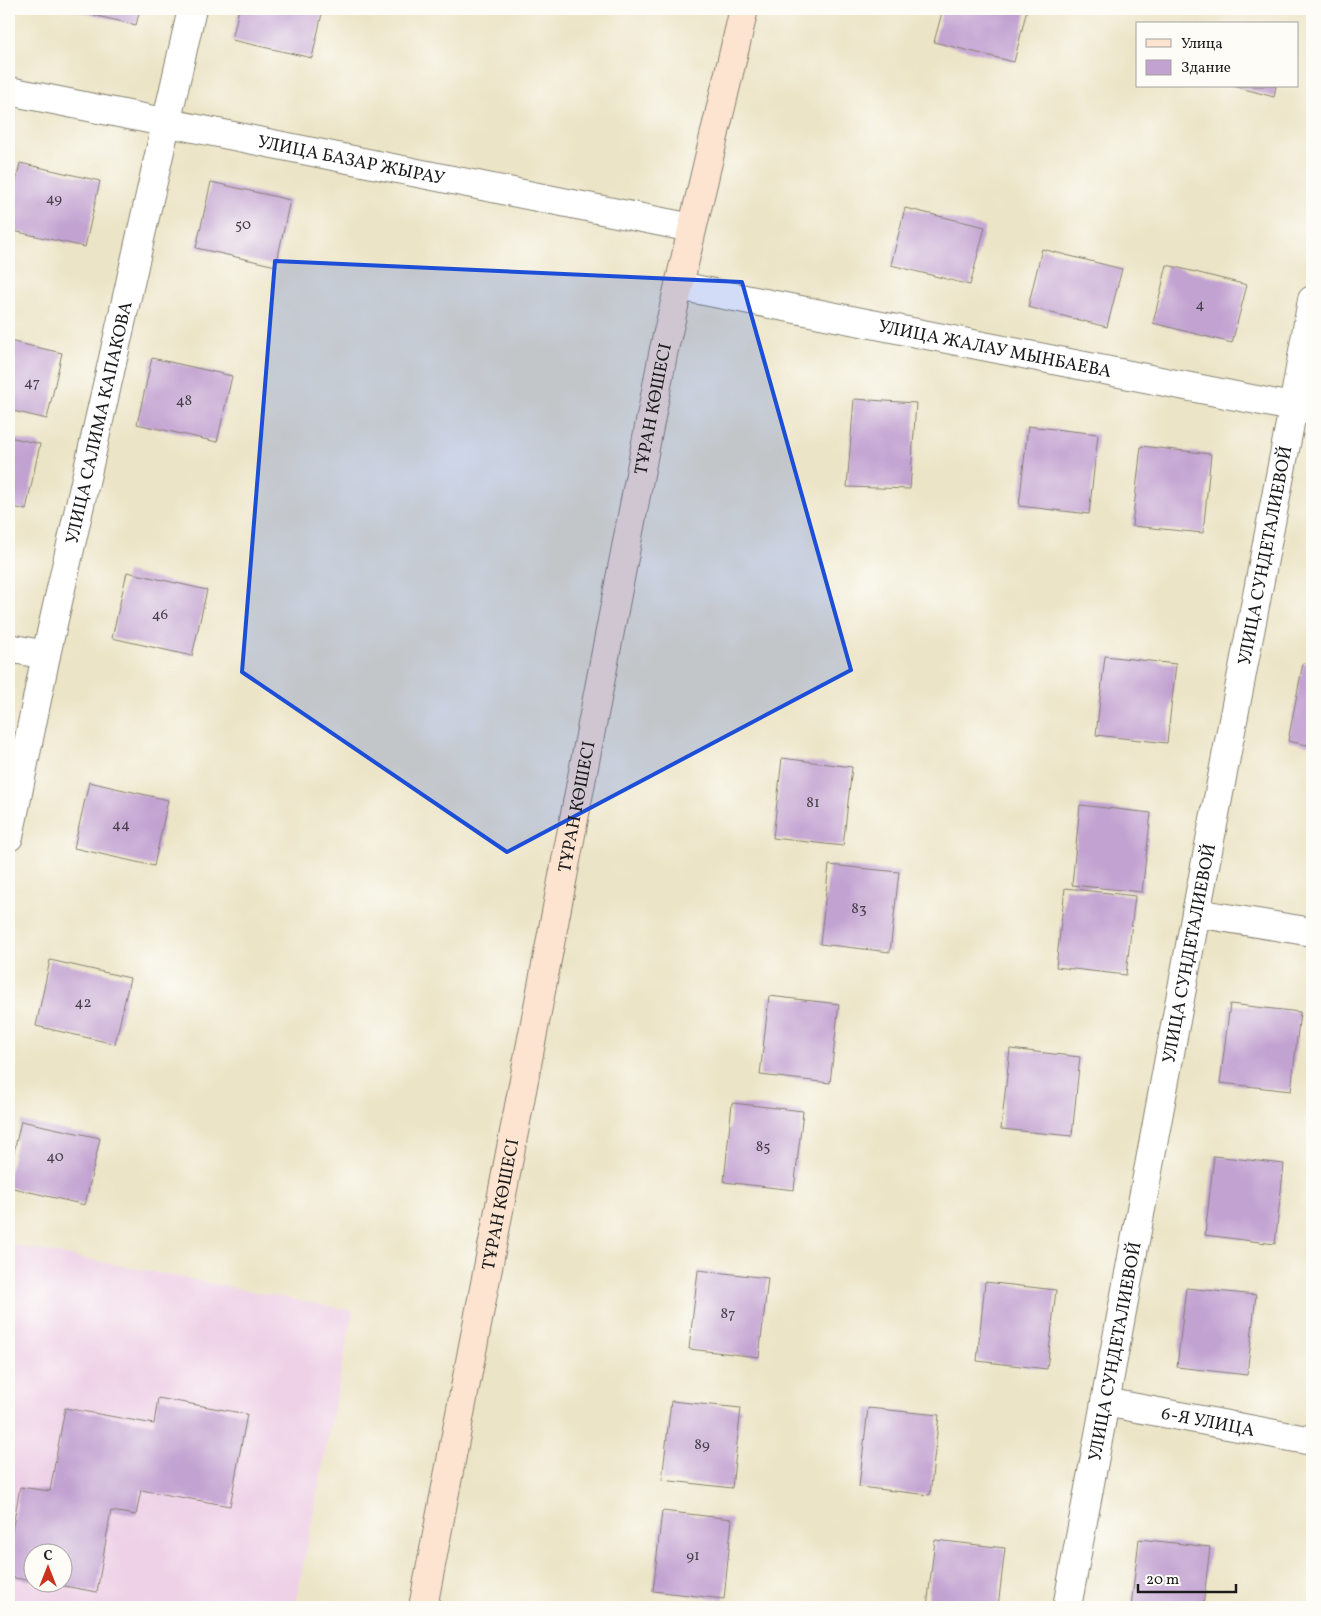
<svg xmlns="http://www.w3.org/2000/svg" width="1321" height="1616" font-family="Vollkorn,serif">
<style>
.built{fill:#eed0e7;fill-rule:evenodd}
.building{fill:#c2a2d1}
.lines{fill:none;stroke-linecap:round;stroke-linejoin:round}
.street-casing{stroke:#848071;stroke-width:30}
.secondary-casing{stroke:#848071;stroke-width:30}
.street{stroke:#fff;stroke-width:28}
.secondary{stroke:#fde4d1;stroke-width:28}
.marked{fill:#1d4ed8;fill-opacity:0.2;stroke:#1d4ed8;stroke-width:4;stroke-linejoin:round}
.labels{text-anchor:middle;stroke-width:4;stroke-linejoin:round;paint-order:stroke}
.number-label{font-size:15px;fill:#463e49}
.street-label{font-size:18px;fill:#1c1c1c;stroke:#fdfcf7}
</style>
<rect width="100%" height="100%" fill="#fdfcf7"/>
<filter id="ink" filterUnits="userSpaceOnUse"><feTurbulence type="fractalNoise" baseFrequency=".02" numOctaves="2"/><feDisplacementMap in="SourceGraphic" scale="10" xChannelSelector="R" yChannelSelector="G"/><feConvolveMatrix kernelMatrix="1 2 1 2 8 2 1 2 1" color-interpolation-filters="sRGB"/></filter>
<filter id="wash" filterUnits="userSpaceOnUse"><feTurbulence type="fractalNoise" baseFrequency=".0096" numOctaves="4" result="noise"/><feDisplacementMap in="SourceGraphic" scale="20" xChannelSelector="R" yChannelSelector="G"/><feGaussianBlur stdDeviation="1.12" result="paint"/><feColorMatrix in="noise" values="0 0 0 0 0 0 0 0 0 0 0 0 0 0 0 0 0 1.4 0 .05"/><feComposite in="paint" operator="in"/></filter>
<g filter="url(#wash)">
<rect width="100%" height="100%" fill="#ece4c6"/>
<!-- built -->
<path class="built" d="M9,1244L353,1311L295,1607H9ZM32,1554H62V1584H32Z"/>
<g id="blocks">
<!-- building -->
<path class="building" d="M67,9H140L136,25Z
M239,9H323L312,58L232,40Z
M943,9H1027L1014,62L934,42Z
M1233,86H1276L1274,97Z
M20,163L100,181L85,247L9,230V215Z
M211,182L290,200L276,266L196,248Z
M905,208L985,227L970,285L891,265Z
M1042,249L1122,269L1107,327L1028,307Z
M1167,265L1247,285L1232,343L1153,323Z
M9,341L62,353L47,419L9,410Z
M152,358L232,376L217,442L137,424Z
M854,399L916,403L910,489L847,487Z
M1028,426L1098,434L1089,514L1019,506Z
M9,437L40,444L26,510L9,506Z
M1141,446L1211,454L1203,533L1132,526Z
M127,572L207,590L192,656L112,638Z
M1105,656L1176,664L1167,743L1096,735Z
M1303,663L1312,664V746L1288,741Z
M782,758L852,767L843,846L773,838Z
M89,782L168,800L154,866L74,848Z
M1080,805L1151,813L1142,892L1072,885Z
M829,865L899,872L890,952L820,944Z
M1065,888L1135,896L1126,975L1056,967Z
M50,960L130,978L115,1044L36,1026Z
M769,996L839,1004L830,1083L760,1075Z
M1230,1004L1300,1012L1291,1091L1220,1083Z
M1010,1049L1080,1057L1072,1136L1001,1129Z
M732,1103L803,1111L794,1190L724,1182Z
M21,1121L100,1138L85,1205L9,1187V1174Z
M1214,1156L1284,1164L1275,1244L1205,1235Z
M698,1270L768,1278L759,1357L689,1349Z
M985,1282L1056,1290L1047,1369L977,1361Z
M1186,1288L1256,1295L1247,1375L1177,1367Z
M158,1398L247,1414L230,1506L141,1490L136,1515L111,1511L97,1592L53,1584H62V1554H32V1581L9,1577V1548L20,1487L50,1491L65,1408L154,1424Z
M671,1401L741,1408L732,1488L662,1480Z
M868,1408L939,1415L930,1495L859,1487Z
M662,1511L732,1519L724,1599L653,1591Z
M1139,1539L1210,1547L1203,1607H1131Z
M935,1540L1005,1548L998,1607H927Z"/>
</g>
</g>
<g filter="url(#ink)">
<use href="#blocks" fill-opacity="0" stroke="#848071" stroke-width="1"/>
<g class="lines">
<!-- street casing -->
<g class="street-casing">
<g id="street">
<path id="s1" d="M9,91L692,228"/>
<path id="s2" d="M679,286L1312,411"/>
<path d="M9,648L46,655"/>
<path id="s3" d="M9,837L46,655L192,9"/>
<path d="M1196,913L1312,932"/>
<path id="s4" d="M1105,1402L1312,1441"/>
<path id="s5" d="M1067,1607L1196,913L1293,408L1312,300"/>
</g>
</g>
<!-- secondary casing -->
<g class="secondary-casing">
<g id="secondary">
<path id="s6" d="M423,1607L664,349L744,9"/>
</g>
</g>
<!-- street -->
<use href="#street" class="street"/>
<!-- secondary -->
<use href="#secondary" class="secondary"/>
</g>
</g>
<!-- marked area -->
<path class="marked" d="M275,261L742,282L851,670L507,852L242,672Z"/>
<g class="labels">
<!-- number labels -->
<g class="number-label">
<text x="54" y="203">49</text>
<text x="243" y="229">50</text>
<text x="1200" y="309">4</text>
<text x="32" y="387">47</text>
<text x="184" y="405">48</text>
<text x="160" y="619">46</text>
<text x="813" y="807">81</text>
<text x="121" y="829">44</text>
<text x="859" y="913">83</text>
<text x="83" y="1007">42</text>
<text x="763" y="1151">85</text>
<text x="55" y="1161">40</text>
<text x="728" y="1318">87</text>
<text x="702" y="1449">89</text>
<text x="693" y="1560">91</text>
</g>
<!-- street labels -->
<g class="street-label">
<text dy="6" stroke="none"><textPath href="#s1" startOffset="349">УЛИЦА БАЗАР ЖЫРАУ</textPath></text>
<text dy="6" stroke="none"><textPath href="#s2" startOffset="322">УЛИЦА ЖАЛАУ МЫНБАЕВА</textPath></text>
<text dy="6" stroke="none"><textPath href="#s6" startOffset="1220">ТҰРАН КӨШЕСІ</textPath></text>
<text dy="6" stroke="none"><textPath href="#s3" startOffset="424">УЛИЦА САЛИМА КАПАКОВА</textPath></text>
<text dy="6" stroke="none"><textPath href="#s5" startOffset="1070">УЛИЦА СУНДЕТАЛИЕВОЙ</textPath></text>
<text dy="6" stroke="none"><textPath href="#s6" startOffset="815">ТҰРАН КӨШЕСІ</textPath></text>
<text dy="6" stroke="none"><textPath href="#s5" startOffset="665">УЛИЦА СУНДЕТАЛИЕВОЙ</textPath></text>
<text dy="6" stroke="none"><textPath href="#s6" startOffset="410">ТҰРАН КӨШЕСІ</textPath></text>
<text dy="6" stroke="none"><textPath href="#s5" startOffset="260">УЛИЦА СУНДЕТАЛИЕВОЙ</textPath></text>
<text dy="6" stroke="none"><textPath href="#s4" startOffset="105">6-Я УЛИЦА</textPath></text>
</g>
</g>
<!-- margin -->
<rect width="1321" height="1616" fill="none" stroke="#fdfcf7" stroke-width="30"/>
<!-- legend -->
<rect x="1136" y="22" width="162" height="65" fill="#fdfcf7" stroke="#a3a29f"/>
<rect x="1146" y="39" width="25" height="8" fill="#fde4d1" stroke="#a3a29f"/>
<text x="1181" y="48" font-size="15" fill="#1c1c1c">Улица</text>
<rect x="1146" y="60" width="25" height="15" fill="#c2a2d1" stroke="#a3a29f"/>
<text x="1181" y="72" font-size="15" fill="#1c1c1c">Здание</text>
<!-- north arrow -->
<g transform="translate(48 1568)"><circle r="24" fill="#fdfcf7" stroke="#a3a29f"/>
<path d="M0-4L9 19L0 12L-9 19Z" fill="#c8321e"/>
<text y="-8" font-size="14" font-weight="bold" text-anchor="middle" fill="#1c1c1c">С</text>
</g>
<!-- scale -->
<path d="M1138 1584v8h98v-8" fill="none" stroke="#1c1c1c" stroke-width="2.5"/>
<text x="1146" y="1584" font-size="15" fill="#1c1c1c" stroke="#fdfcf7" stroke-width="4" paint-order="stroke">20 m</text>
</svg>
